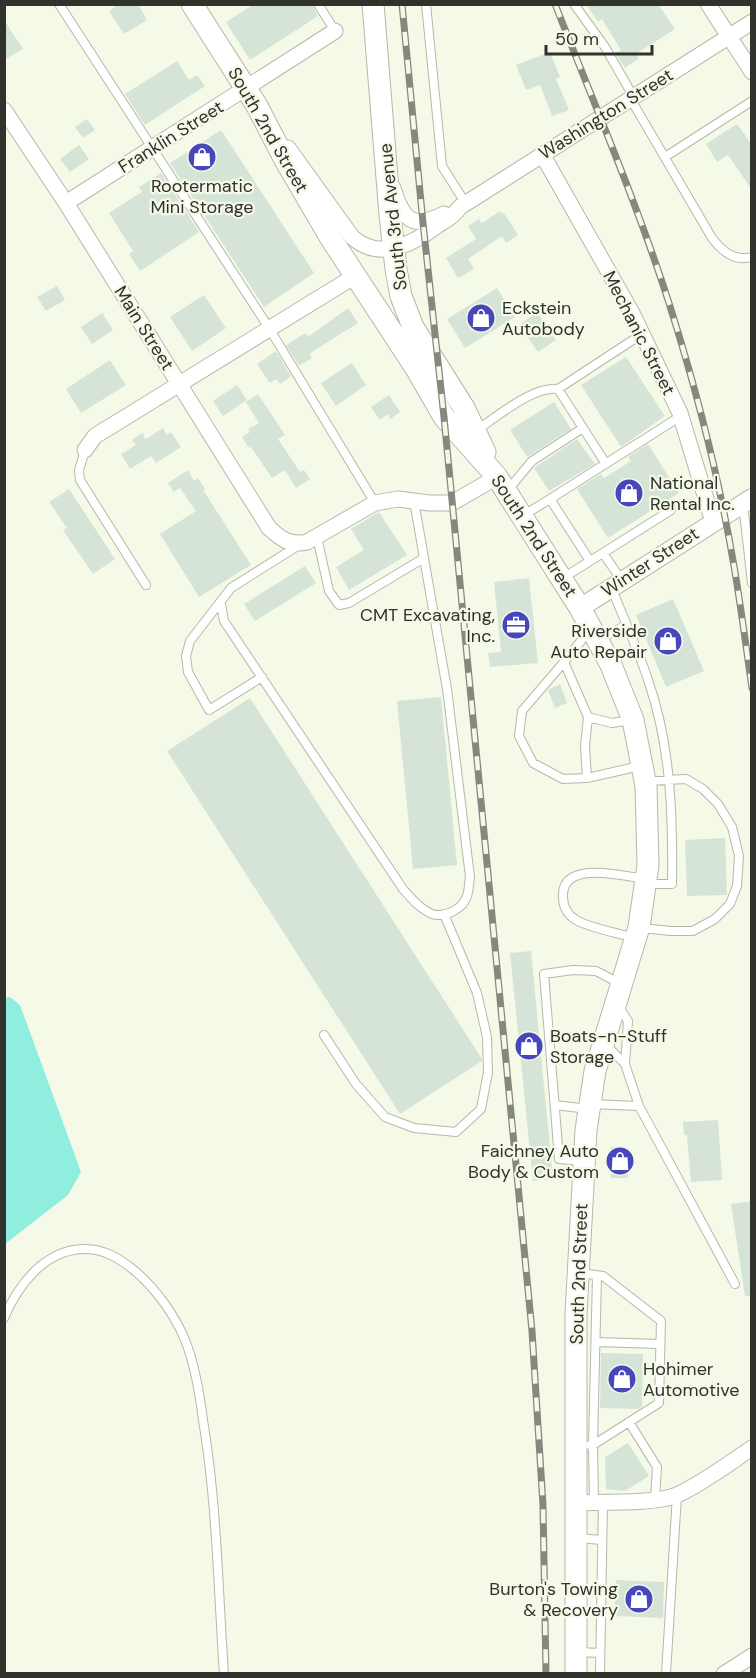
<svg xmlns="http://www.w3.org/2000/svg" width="756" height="1678" font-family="'DM Sans',sans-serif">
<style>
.water{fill:#90eede}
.building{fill:#d5e4d7}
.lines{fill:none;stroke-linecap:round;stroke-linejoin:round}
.service-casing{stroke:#b5b9a9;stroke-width:10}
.minor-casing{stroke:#b5b9a9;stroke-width:17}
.tertiary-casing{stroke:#b5b9a9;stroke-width:20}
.secondary-casing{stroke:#b5b9a9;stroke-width:23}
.service{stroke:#fff;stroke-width:8}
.minor{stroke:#fff;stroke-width:15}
.tertiary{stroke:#fff;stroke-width:18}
.secondary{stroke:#fff;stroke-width:21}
.rail-casing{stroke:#86887e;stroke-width:7}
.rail{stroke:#f5f9e8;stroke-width:4.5;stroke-dasharray:14;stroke-linecap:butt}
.labels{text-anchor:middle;stroke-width:4.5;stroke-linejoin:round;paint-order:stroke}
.street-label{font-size:18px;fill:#31322c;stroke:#f5f9e8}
.poi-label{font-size:18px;fill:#31322c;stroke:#f5f9e8;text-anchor:start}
</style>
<rect width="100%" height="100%" fill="#f5f9e8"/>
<!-- water -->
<path class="water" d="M10,997L20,1005L81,1172L68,1195L5,1244L4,998Z"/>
<!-- building -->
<path class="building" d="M119,4H138L147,20L124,34L109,11Z
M254,4H312L318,16L250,60L226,22Z
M586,4H658L675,29L636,54L639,58L625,68L615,53L621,50L602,19L598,22Z
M4,20L23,49L4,60Z
M550,52L560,77L556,79L569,110L552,116L540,85L526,90L516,65Z
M177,61L189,80L197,75L205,86L145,125L125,94Z
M87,119L95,130L83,138L75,127Z
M737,124L752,145V190L728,155L717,162L706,144Z
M221,130L314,273L264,307L170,163Z
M79,145L89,159L70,172L60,159Z
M161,173L199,232L140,271L129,254L133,251L109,213L142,192L139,187Z
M500,211L502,214L504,213L518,235L506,243L502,236L468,259L474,269L458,278L446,258L476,239L468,226L479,219L482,223Z
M57,286L65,300L46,311L37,297Z
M497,288L515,317L465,348L447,319Z
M204,295L226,328L192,351L170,317Z
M348,308L358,323L312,352L310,354L312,358L299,366L286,345L302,335L306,333L308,337Z
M537,312L556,340L538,352L519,325Z
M102,313L113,330L92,344L81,327Z
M276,351L291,376L280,384L276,379L270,383L257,364Z
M626,357L665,416L621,447L581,385Z
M110,360L126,385L81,413L66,389Z
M352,363L366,385L336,406L321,383Z
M237,385L247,400L223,416L213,401Z
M258,394L285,435L278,439L300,472L304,470L310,479L296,488L285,470L272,478L251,447L249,448L242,437L250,432L248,429L259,423L246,402Z
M389,395L400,412L390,419L388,414L380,420L371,407Z
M554,402L571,429L527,457L510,430Z
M163,428L167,435L171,432L181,447L156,463L151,456L130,469L121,454L136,445L132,440L142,433L146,439Z
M577,439L595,464L549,491L534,468Z
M648,444L679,493L608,538L577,489L601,474L604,478L631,461L628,457Z
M188,470L194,481L198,478L205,489L203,490L251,565L199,597L160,534L196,511L180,488L174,492L168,483Z
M69,489L115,559L93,574L63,530L67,528L49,502Z
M379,512L407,555L349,590L336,567L364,550L351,529Z
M305,566L316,583L255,621L244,604Z
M529,578L538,663L490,667L488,653L501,652L494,582Z
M673,599L704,671L666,687L636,615Z
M560,684L567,703L555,708L548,690Z
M441,697L457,865L413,869L397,701Z
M250,698L482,1059V1061L400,1114L167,751Z
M725,838L727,895L687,896L685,840Z
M531,951L553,1179L533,1181L510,953Z
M718,1120L722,1180L691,1182L687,1135H684L683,1122Z
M611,1147H626V1152H629L628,1178H611Z
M752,1201V1296H745L731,1204Z
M601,1353L643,1354L642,1407L638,1409L600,1408Z
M628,1443L649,1476L625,1491L606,1489L605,1457Z
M616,1580L664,1582L663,1618L614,1616Z"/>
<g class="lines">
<!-- service casing -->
<g class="service-casing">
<path id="service" d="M59,4L269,328L375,503
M318,4L335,31
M426,4L442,166L466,204
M574,4L605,47L633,96
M630,98L712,238C722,251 734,262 752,257
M665,157L752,101
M558,389L642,334
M477,430C498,416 533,386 558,389L583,428
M85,450L79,470L80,480L146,585
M507,491L532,461L583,428L606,464
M550,499L681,416
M743,504L752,583
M524,515L550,499L590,561L603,553L622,581
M317,537L329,591L339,605L349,603L424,558
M603,553L671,510
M563,578L590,561
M612,589C624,620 639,651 649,683C671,747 673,817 672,884H647
M221,604L224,621L403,889C411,898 420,909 432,914C445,918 463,909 467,896C469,890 469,883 470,877L447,689L414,501
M589,631L564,662L588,717L612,723L631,720
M599,640L626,625
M564,662L522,711L519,736L533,763L563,779L587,778L640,766
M262,677L209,710L188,672L186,656L190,641L231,588L299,545
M587,778L585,746L588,717
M641,928L671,931H693L715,919L730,904L737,886L739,856L732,827L718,804L703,789L686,779L647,781
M634,938C618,933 590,928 576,920C568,915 563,907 563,897C561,859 624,876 645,879
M619,1007L628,1021L625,1064
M324,1035L356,1084L385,1117L414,1128L456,1132L481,1109L488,1072L487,1037L477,993L444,914
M606,1045L625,1064L639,1106
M590,1104L639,1106L735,1284
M555,1105L588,1109
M582,1161L559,1159L544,974L573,970L596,971L619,983
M580,1273L603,1276L661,1321L659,1403L593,1445L594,1502
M4,1318C18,1285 44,1251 82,1249C103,1248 119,1258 135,1271C155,1288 175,1315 185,1340C194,1362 200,1396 203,1420C217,1503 218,1589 224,1674
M596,1342L660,1344
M629,1422L657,1467L655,1499
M590,1445H593L597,1276
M577,1538L602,1540
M578,1652L600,1653
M600,1674L603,1502
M666,1674L677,1495"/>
</g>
<!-- minor casing -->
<g class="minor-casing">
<path id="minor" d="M708,4L752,72
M4,110L66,203L269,528C281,539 290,546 307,542L375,503L398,499L429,503H452L497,477
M288,148L352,237C380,262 413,244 438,225C446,220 455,215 460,207L752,22
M542,154L632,313L680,413L713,522
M393,188C403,220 412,230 444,214
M66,203L335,31
M85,450L95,436L355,276
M576,1503C601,1502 656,1504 677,1495C703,1483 728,1464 752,1448
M724,1674L752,1656"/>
</g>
<!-- tertiary casing -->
<g class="tertiary-casing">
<path id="tertiary" d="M580,608L752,498"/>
</g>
<!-- secondary casing -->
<g class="secondary-casing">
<path id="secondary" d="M192,4L257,106L285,160L330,237L417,370L444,417L497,477L580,608L611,665L633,720L646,786L648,865L639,927L595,1071L586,1130L576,1314V1674
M373,4L390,215L396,269L401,296L413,327L464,408L485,452"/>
</g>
<!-- service -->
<use href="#service" class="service"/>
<!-- minor -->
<use href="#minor" class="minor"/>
<!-- tertiary -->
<use href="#tertiary" class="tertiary"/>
<!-- secondary -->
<use href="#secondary" class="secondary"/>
<!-- rail casing -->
<g class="rail-casing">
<path id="rail" d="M402,4L423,223L444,417L532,1331L543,1505L546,1674
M555,4C596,109 641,212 674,319C699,400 720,483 734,566C741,607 746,647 752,688"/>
</g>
<!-- rail -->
<use href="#rail" class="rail"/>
</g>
<!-- icons -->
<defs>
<g id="shop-disc" transform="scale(1.5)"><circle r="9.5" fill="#4747bc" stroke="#f5f9e8"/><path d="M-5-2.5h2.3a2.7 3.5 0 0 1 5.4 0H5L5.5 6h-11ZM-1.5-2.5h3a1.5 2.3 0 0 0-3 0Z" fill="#fff"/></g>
<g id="office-disc" transform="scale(1.5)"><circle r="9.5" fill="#4747bc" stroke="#f5f9e8"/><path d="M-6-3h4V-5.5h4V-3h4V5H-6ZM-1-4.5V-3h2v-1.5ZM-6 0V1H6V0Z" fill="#fff"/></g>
</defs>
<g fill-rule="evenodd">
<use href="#shop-disc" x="202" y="157"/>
<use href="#shop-disc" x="481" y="318"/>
<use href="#shop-disc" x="629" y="493"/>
<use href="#office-disc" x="516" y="625"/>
<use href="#shop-disc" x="668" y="641"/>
<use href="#shop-disc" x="529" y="1046"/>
<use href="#shop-disc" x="620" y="1161"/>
<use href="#shop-disc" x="622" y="1379"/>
<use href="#shop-disc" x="639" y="1599"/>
</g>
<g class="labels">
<!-- street labels -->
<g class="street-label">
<text transform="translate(606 114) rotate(-32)" y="6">Washington Street</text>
<text transform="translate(268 130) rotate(60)" y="6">South 2nd Street</text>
<text transform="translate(171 137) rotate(-32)" y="6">Franklin Street</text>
<text transform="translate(393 217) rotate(-96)" y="6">South 3rd Avenue</text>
<text transform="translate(144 328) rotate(58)" y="6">Main Street</text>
<text transform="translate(639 333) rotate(63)" y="6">Mechanic Street</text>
<text transform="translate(534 536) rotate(57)" y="6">South 2nd Street</text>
<text transform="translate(650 562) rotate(-33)" y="6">Winter Street</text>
<text transform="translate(579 1274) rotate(-88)" y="6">South 2nd Street</text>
</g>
<!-- poi labels -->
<g class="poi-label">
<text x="202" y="192" text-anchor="middle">Rootermatic<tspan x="202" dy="21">Mini Storage</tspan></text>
<text x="502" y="314">Eckstein<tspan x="502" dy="21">Autobody</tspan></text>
<text x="650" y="489">National<tspan x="650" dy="21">Rental Inc.</tspan></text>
<text x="495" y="621" text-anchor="end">CMT Excavating,<tspan x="495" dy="21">Inc.</tspan></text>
<text x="647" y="637" text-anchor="end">Riverside<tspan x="647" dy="21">Auto Repair</tspan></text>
<text x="550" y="1042">Boats-n-Stuff<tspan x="550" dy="21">Storage</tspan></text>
<text x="599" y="1157" text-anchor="end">Faichney Auto<tspan x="599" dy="21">Body &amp; Custom</tspan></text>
<text x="643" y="1375">Hohimer<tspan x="643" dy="21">Automotive</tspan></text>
<text x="618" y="1595" text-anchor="end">Burton's Towing<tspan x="618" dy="21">&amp; Recovery</tspan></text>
</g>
</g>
<!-- border -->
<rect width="756" height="1678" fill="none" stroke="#31322c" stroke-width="12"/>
<!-- scale -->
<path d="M546 45v9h106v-9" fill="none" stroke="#31322c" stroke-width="3"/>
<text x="555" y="45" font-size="18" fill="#31322c" stroke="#f5f9e8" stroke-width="4.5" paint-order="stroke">50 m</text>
</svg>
